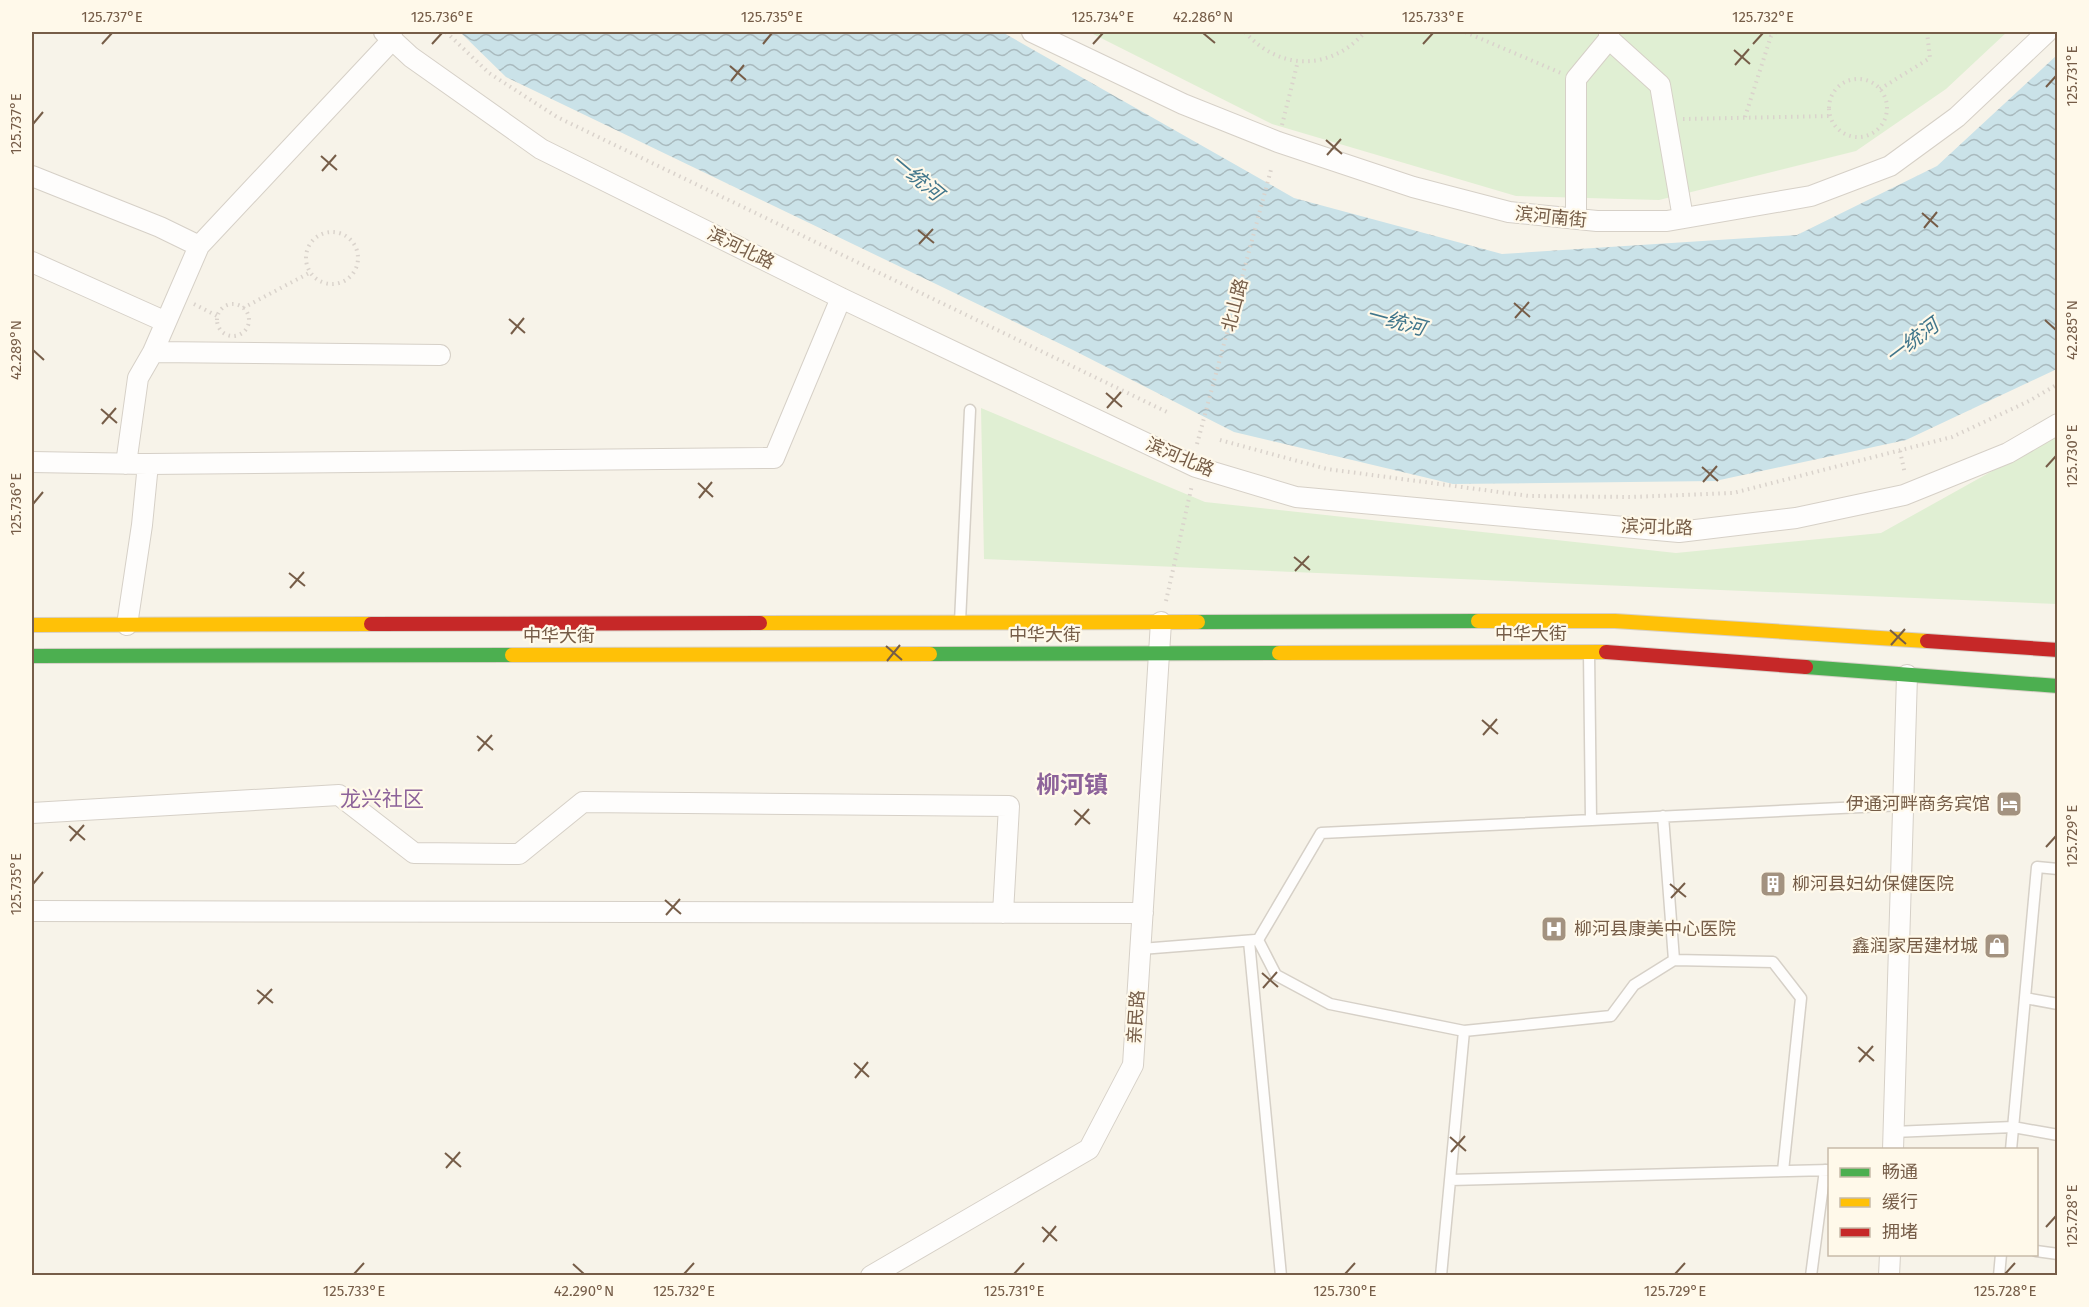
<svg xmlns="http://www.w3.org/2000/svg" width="2089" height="1307" font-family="'Fira Sans','Noto Sans SC',sans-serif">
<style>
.green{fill:#e0efd3}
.water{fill:url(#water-waves)}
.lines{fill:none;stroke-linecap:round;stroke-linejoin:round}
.lane-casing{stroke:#d6d0c7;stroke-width:13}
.street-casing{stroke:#d6d0c7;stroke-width:22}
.fast-casing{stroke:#d7d0c7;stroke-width:16}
.slow-casing{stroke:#d7d0c7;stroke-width:16}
.jam-casing{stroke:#d7d0c7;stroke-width:16}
.path{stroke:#dad3cc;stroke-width:4;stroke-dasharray:1.5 4.5;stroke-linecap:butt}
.lane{stroke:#fefdfc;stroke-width:10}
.street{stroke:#fefdfc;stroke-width:20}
.fast{stroke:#4caf50;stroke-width:14}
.slow{stroke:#ffc107;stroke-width:14}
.jam{stroke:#c62828;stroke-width:14}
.path-bridge{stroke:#dad3cc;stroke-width:4;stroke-dasharray:1.5 4.5;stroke-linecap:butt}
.ticks{fill:none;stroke:#765d48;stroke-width:2}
.labels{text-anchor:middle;stroke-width:4.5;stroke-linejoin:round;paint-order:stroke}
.street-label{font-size:18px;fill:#765d48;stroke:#fff9ea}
.poi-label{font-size:18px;fill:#765d48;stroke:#fff9ea;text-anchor:end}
.water-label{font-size:20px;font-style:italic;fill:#41768b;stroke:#fff9ea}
.quarter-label{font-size:21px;fill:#8d639a;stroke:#fff9ea}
.district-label{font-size:24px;font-weight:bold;fill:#8d639a;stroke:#fff9ea}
.neatline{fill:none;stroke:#765d48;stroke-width:2}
.ticks-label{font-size:15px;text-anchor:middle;fill:#765d48}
</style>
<defs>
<pattern id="water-waves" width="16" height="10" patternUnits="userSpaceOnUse" patternTransform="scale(1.5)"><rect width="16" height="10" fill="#cae2e8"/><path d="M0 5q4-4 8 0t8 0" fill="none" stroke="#a9babe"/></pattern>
</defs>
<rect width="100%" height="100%" fill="#f7f3e9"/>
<!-- green -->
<path class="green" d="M1089,32H2007L1946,89L1856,151L1659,200L1516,196L1272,124Z
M981,408L1205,502L1676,553L1881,533L2057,435V604L984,559Z"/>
<!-- water -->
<path class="water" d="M460,32H1002L1294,198L1502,254L1797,235L1937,166L2057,55V369L1906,440L1715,481L1453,484L1234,432L1073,350L506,77Z"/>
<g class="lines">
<!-- lane casing -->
<g class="lane-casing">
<path id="lane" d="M960,622L970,410
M1589,652L1591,820
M1663,816L1674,960
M1249,941L1281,1276
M1141,949L1255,940
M2025,998L2058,1004
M1464,1031L1611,1016L1634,985L1674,960L1773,962L1801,998L1783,1171
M1893,1132L2013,1127L2058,1135
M2011,1150L2037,867L2058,869
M1450,1180L1830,1170
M2036,1251L2058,1254
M1441,1276L1464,1031L1330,1004L1276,975L1258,940L1321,833L1903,805
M1811,1276L1825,1170
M1999,1276L2001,1254"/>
</g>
<!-- street casing -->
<g class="street-casing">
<path id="street" d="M384,32L411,57L541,149L841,298L1196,467L1296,497L1679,532L1796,518L1904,495L2008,453L2058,424
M1032,32L1183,104L1278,142L1413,187L1509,212L1597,221H1667L1811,196L1890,166L1957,117L2047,32
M393,39L199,246L153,352L440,355
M1609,39L1660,85L1683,218
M32,176L160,227L199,246
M1576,219V79L1609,39V32
M32,262L166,322
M32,462L148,464L774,458L841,298
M126,464L138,378L153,352
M127,625L142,525L148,464
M32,813L339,795L414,853L519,854L583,802L1009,806L1003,913
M32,911L1143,913
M1893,1150L1907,675
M871,1276L1089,1149L1133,1065L1161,622
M1889,1276L1890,1254"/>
</g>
<!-- fast casing -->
<g class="fast-casing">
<path id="fast" d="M1198,622L1478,621
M930,654L1279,653
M32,656L512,655
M1806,667L2058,686"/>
</g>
<!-- slow casing -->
<g class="slow-casing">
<path id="slow" d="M1478,621H1615L1927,641
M760,623L1198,622
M32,625L371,624
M1279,653L1606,652
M512,655L930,654"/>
</g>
<!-- jam casing -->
<g class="jam-casing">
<path id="jam" d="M371,624L760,623
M1927,641L2058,650
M1606,652L1806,667"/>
</g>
<!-- path -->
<path class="path" d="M446,32L489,73L557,117L1169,413
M1245,32C1279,71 1331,71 1365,32
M1465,32L1561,73
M1829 108a29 29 0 1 1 58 0a29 29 0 1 1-58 0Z
M1880,89L1930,58L1927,32
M1745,117L1771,36L1776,32
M1683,119L1830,116
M1282,125L1298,61
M306 258a26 26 0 1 1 52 0a26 26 0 1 1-52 0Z
M194,304L217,316
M217 320a16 16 0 1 1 32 0a16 16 0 1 1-32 0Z
M243,308L311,272
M1220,440L1327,469L1529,496L1631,497L1733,493L1952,437L2029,401L2058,384
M1900,451L1905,474
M1166,601L1192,485"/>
<!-- lane -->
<use href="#lane" class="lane"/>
<!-- street -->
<use href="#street" class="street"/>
<!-- fast -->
<use href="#fast" class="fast"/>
<!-- slow -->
<use href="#slow" class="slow"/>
<!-- jam -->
<use href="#jam" class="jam"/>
<!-- path-bridge -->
<path class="path-bridge" d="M1197,444L1272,166"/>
</g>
<!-- ticks -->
<path class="ticks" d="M1203,33L1215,43M102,44L112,33M432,44L442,33M763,44L772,33M1093,44L1103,33M1423,44L1433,33M1753,44L1763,33M1734,50L1750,64M1735,65L1749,49M730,66L746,80M731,81L744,65M2046,87L2056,76M33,124L43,112M1326,140L1342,154M1327,155L1341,139M321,156L337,170M322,171L336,155M1922,213L1938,227M1924,228L1937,212M918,230L934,243M919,244L933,229M1514,303L1530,317M1515,318L1529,302M509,319L525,333M2045,320L2056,330M511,334L524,318M33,350L44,360M1106,393L1122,407M1107,408L1121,392M101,409L117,423M102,424L116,408M1702,467L1718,481M2046,467L2056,456M1703,482L1717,466M698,483L713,497M699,498L712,482M33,504L43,492M1294,557L1310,570M1295,571L1309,556M289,573L305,586M290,588L304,572M1890,630L1906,644M1891,645L1905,629M886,646L902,660M887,661L900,645M1482,720L1498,734M1483,735L1497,719M477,736L493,750M478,751L492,735M1074,810L1090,824M1075,825L1089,809M69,826L85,840M70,841L84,825M2046,847L2056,836M33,884L43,872M1670,884L1686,897M1671,898L1685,883M665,900L681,914M666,915L680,899M1262,973L1278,987M1263,988L1277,972M257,990L273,1003M258,1004L272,989M1858,1047L1874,1061M1859,1062L1873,1046M854,1063L869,1077M855,1078L868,1062M1450,1137L1466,1151M1451,1152L1465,1136M445,1153L461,1167M446,1168L460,1152M1042,1227L1057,1241M2046,1227L2056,1216M1043,1242L1056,1226M573,1264L584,1274M354,1274L364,1263M684,1274L694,1263M1014,1274L1024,1263M1345,1274L1355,1263M1675,1274L1685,1263M2005,1274L2015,1263"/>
<!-- icons -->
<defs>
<g id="hotel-square" transform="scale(1.35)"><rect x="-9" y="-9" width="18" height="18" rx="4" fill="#a39280" stroke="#fff9ea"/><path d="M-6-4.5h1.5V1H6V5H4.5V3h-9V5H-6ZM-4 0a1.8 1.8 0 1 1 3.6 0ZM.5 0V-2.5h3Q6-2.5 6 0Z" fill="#fff"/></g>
<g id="building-square" transform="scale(1.35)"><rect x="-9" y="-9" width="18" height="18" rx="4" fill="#a39280" stroke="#fff9ea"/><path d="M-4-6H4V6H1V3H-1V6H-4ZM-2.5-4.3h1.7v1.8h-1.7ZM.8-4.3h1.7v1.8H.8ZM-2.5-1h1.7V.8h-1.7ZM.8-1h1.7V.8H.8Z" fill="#fff"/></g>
<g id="hospital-square" transform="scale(1.35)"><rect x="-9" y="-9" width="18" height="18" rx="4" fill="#a39280" stroke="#fff9ea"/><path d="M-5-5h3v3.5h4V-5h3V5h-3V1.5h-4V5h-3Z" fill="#fff"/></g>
<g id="shop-square" transform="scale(1.35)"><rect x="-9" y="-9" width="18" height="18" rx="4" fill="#a39280" stroke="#fff9ea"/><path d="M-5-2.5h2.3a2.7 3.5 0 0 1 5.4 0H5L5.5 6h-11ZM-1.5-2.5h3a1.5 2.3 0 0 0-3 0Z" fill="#fff"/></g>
</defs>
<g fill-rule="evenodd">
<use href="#hotel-square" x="2009" y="804"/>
<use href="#building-square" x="1773" y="884"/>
<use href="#hospital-square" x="1554" y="929"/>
<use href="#shop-square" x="1997" y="946"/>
</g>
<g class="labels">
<!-- street labels -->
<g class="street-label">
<text transform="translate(1551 217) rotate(6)" y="6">滨河南街</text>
<text transform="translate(741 248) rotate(26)" y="6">滨河北路</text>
<text transform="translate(1235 305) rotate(-75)" y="6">北山路</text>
<text transform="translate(1180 457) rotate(23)" y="6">滨河北路</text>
<text transform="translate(1657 527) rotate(2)" y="6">滨河北路</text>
<text x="1531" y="640">中华大街</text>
<text x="1045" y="641">中华大街</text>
<text x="559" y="642">中华大街</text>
<text transform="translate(1136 1017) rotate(-86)" y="6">亲民路</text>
</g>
<!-- poi labels -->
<g class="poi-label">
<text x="1990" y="810">伊通河畔商务宾馆</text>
<text x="1792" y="890" text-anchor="start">柳河县妇幼保健医院</text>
<text x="1574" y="935" text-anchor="start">柳河县康美中心医院</text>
<text x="1978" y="952">鑫润家居建材城</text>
</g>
<!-- water labels -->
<g class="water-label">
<text transform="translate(917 177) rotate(40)" y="7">一统河</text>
<text transform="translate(1396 321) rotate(15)" y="7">一统河</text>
<text transform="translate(1912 341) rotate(-37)" y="7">一统河</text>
</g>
<!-- quarter labels -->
<g class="quarter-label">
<text x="382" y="806">龙兴社区</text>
</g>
<!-- district labels -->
<g class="district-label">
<text x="1072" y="793">柳河镇</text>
</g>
</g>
<!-- border -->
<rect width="2089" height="1307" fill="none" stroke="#fff9ea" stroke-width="66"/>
<!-- legend -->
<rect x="1828" y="1148" width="210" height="108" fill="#fff9ea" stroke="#c8bba9" stroke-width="1.5"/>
<rect x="1840" y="1168" width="30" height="9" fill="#4caf50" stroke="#c8bba9" stroke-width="1.5"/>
<text x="1882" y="1178" font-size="18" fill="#765d48">畅通</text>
<rect x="1840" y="1198" width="30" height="9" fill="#ffc107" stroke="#c8bba9" stroke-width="1.5"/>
<text x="1882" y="1208" font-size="18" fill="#765d48">缓行</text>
<rect x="1840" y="1228" width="30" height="9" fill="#c62828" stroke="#c8bba9" stroke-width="1.5"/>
<text x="1882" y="1238" font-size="18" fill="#765d48">拥堵</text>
<rect x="33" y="33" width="2023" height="1241" class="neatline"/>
<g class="ticks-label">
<text x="112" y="22">125.737°E</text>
<text x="442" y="22">125.736°E</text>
<text x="772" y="22">125.735°E</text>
<text x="1103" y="22">125.734°E</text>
<text x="1203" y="22">42.286°N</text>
<text x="1433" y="22">125.733°E</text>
<text x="1763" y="22">125.732°E</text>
<text transform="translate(2072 76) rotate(-90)" y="5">125.731°E</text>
<text transform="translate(16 124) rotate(-90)" y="5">125.737°E</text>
<text transform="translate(2072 330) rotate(-90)" y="5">42.285°N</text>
<text transform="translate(16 350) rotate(-90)" y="5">42.289°N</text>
<text transform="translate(2072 456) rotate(-90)" y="5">125.730°E</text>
<text transform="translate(16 504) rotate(-90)" y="5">125.736°E</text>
<text transform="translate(2072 836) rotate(-90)" y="5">125.729°E</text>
<text transform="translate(16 884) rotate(-90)" y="5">125.735°E</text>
<text transform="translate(2072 1216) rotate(-90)" y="5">125.728°E</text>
<text x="354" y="1296">125.733°E</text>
<text x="584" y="1296">42.290°N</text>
<text x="684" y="1296">125.732°E</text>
<text x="1014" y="1296">125.731°E</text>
<text x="1345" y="1296">125.730°E</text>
<text x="1675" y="1296">125.729°E</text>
<text x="2005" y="1296">125.728°E</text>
</g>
</svg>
